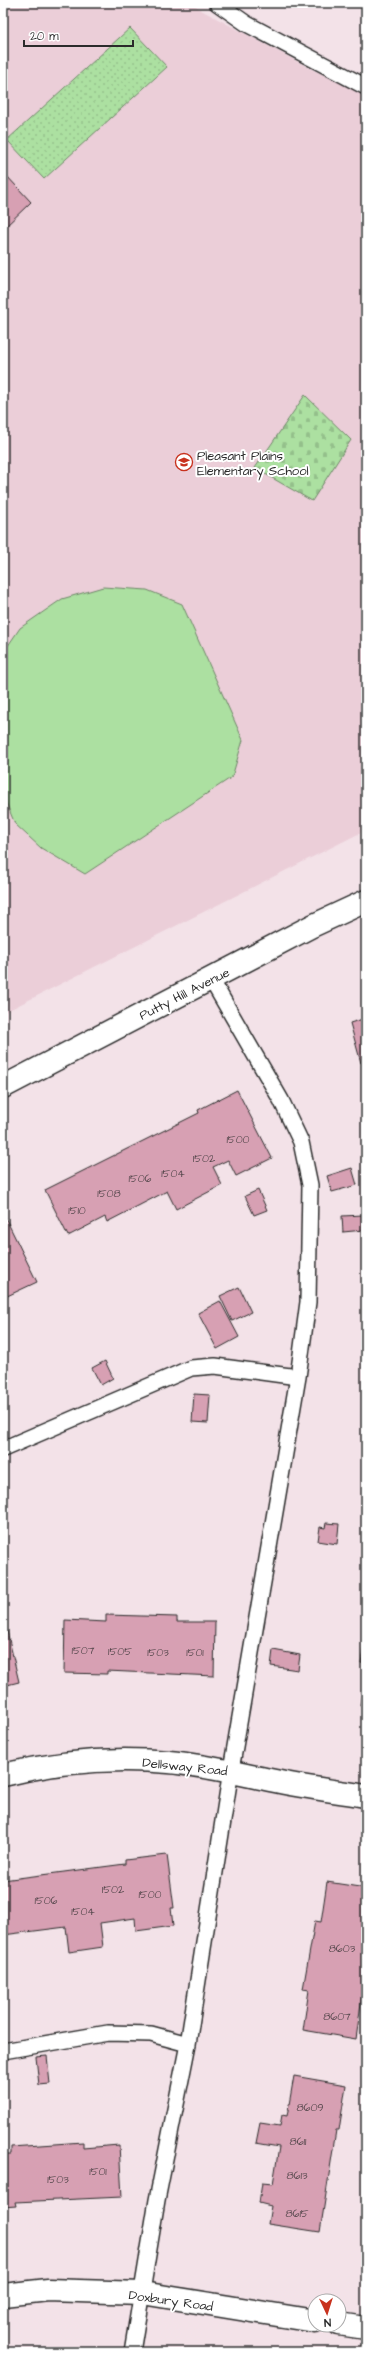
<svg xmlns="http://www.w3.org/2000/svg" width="369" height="2355" font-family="'Architects Daughter',sans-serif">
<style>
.built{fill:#ebced8}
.green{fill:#ace0a1;stroke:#6c8666}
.cemetery{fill:url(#cemetery-stones);stroke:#6c8666}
.park{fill:url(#park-dots);stroke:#6c8666}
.building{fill:#d7a0b3;stroke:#2b2b2b}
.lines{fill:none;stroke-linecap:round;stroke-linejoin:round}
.lane-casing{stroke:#2b2b2b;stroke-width:18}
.street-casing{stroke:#2b2b2b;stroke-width:25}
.secondary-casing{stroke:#2b2b2b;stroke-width:25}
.lane{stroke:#fff;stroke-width:15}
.street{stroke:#fff;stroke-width:22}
.secondary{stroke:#fff;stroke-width:22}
.labels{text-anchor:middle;stroke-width:4;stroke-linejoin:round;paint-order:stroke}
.number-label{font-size:11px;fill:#56484d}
.poi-label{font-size:13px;fill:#2b2b2b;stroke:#fff;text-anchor:start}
.street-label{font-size:13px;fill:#2b2b2b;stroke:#fff}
</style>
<defs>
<pattern id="cemetery-stones" width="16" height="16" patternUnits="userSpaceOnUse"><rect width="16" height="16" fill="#ace0a1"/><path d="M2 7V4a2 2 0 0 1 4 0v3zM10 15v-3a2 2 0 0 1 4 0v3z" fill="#94c08b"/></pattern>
<pattern id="park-dots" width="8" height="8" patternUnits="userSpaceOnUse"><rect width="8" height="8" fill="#ace0a1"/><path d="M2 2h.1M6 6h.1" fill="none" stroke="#94c08b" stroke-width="1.8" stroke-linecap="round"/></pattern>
</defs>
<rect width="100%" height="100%" fill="#f3e2e8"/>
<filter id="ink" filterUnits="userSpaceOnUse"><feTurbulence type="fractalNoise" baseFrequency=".025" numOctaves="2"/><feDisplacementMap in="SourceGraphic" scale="8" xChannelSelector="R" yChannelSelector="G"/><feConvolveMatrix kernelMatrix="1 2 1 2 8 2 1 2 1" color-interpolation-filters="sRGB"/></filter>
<g filter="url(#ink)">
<!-- built -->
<path class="built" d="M3,3H192L201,10L311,69L366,95V830L3,1013Z"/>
<!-- green -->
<path class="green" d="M103,587L147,590L182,604L243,740L232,777L85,874L41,848L15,824L3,795V653L20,628L62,599Z"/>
<!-- cemetery -->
<path class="cemetery" d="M305,395L351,440L312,501L255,468Z"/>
<!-- park -->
<path class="park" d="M130,28L167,67L44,179L7,140Z"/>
<!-- building -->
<path class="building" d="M5,174L31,202L3,229V176Z
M366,1018V1062L361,1063L350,1023Z
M237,1090L272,1158L236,1176L228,1160L213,1167L222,1185L176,1209L167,1191L107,1222L105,1217L68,1236L45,1190L199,1113L198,1110Z
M352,1168L357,1185L332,1192L327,1176Z
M258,1190L267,1210L254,1215L245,1196Z
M363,1215L364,1230L343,1232L342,1216Z
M6,1219L37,1282L3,1298V1221Z
M239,1287L251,1312L232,1321L220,1296Z
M220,1301L239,1337L217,1349L198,1313Z
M105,1361L113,1378L101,1385L92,1368Z
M194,1394L210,1395L208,1423L192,1422Z
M326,1523L339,1524L337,1544L318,1541L320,1527L325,1528Z
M366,1537V1560L362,1559Z
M106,1615L177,1617V1622H215L214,1676L107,1671V1674L64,1673L65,1620L106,1622Z
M7,1631L19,1682L3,1686V1632Z
M366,1633V1664L361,1663Z
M273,1650L300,1655L298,1670L271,1666Z
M366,1665V1706L360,1705Z
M167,1855L174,1908H171L173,1926L136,1931L135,1918L100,1923L103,1947L69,1952L66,1927L3,1935V1880L125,1864V1860Z
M327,1882L366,1888V1967L356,2039L303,2030L309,1990L303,1989L315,1921L321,1922Z
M47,2056L50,2084L39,2085L36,2057Z
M294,2076L346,2085L339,2130H336L320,2232L268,2224L271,2206L259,2203L262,2183L273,2184L279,2147L256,2143L260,2123L280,2126L282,2115L287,2116Z
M83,2142V2148L119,2145L122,2197L15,2202L16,2206L3,2207V2154H11V2147Z"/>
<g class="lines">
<!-- lane casing -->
<g class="lane-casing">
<path id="lane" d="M217,3L247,24L366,87
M3,1449L191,1368L215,1366L298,1377
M3,2051L108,2033L151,2034L188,2044
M132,2352L157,2200L188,2044L231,1770L298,1377L308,1302L310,1185L301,1142L281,1100L211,979"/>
</g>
<!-- street casing -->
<g class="street-casing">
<path id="street" d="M3,1775C56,1762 114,1757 169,1762C203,1765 236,1773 270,1780C302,1787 334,1791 366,1796
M3,2295L48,2290L142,2293L315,2321
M339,2324L366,2328"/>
</g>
<!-- secondary casing -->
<g class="secondary-casing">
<path id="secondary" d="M3,1087L312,926L366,901"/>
</g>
<!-- lane -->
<use href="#lane" class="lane"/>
<!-- street -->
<use href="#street" class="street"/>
<!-- secondary -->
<use href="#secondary" class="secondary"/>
</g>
</g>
<!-- icons -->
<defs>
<g id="school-ring" transform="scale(0.9)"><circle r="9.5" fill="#fff" stroke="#c8321e" stroke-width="1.5"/><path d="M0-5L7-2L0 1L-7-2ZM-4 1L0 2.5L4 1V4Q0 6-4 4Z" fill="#c8321e"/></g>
</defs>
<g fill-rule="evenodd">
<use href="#school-ring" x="184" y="462"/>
</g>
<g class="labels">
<!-- number labels -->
<g class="number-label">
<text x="238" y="1143">1500</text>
<text x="204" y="1162">1502</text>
<text x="173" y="1177">1504</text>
<text x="140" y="1182">1506</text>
<text x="109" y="1197">1508</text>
<text x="77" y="1214">1510</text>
<text x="83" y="1654">1507</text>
<text x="120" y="1655">1505</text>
<text x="158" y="1656">1503</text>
<text x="195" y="1656">1501</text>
<text x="113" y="1893">1502</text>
<text x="150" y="1898">1500</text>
<text x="46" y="1904">1506</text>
<text x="83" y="1915">1504</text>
<text x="342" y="1952">8603</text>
<text x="337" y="2020">8607</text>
<text x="310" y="2111">8609</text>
<text x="298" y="2145">8611</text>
<text x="98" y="2175">1501</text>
<text x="297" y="2179">8613</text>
<text x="58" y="2183">1503</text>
<text x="297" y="2217">8615</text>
</g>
<!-- poi labels -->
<g class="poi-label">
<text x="197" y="460">Pleasant Plains<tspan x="197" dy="15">Elementary School</tspan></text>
</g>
<!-- street labels -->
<g class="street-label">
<text transform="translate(184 993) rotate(-27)" y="5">Putty Hill Avenue</text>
<text transform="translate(185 1766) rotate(6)" y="5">Dellsway Road</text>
<text transform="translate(171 2300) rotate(8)" y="5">Doxbury Road</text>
</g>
</g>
<!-- margin -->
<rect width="369" height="2355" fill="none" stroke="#fff" stroke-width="16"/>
<rect x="8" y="8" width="353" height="2339" fill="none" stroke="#2b2b2b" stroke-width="1.5" filter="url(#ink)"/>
<!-- north arrow -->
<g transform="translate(327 2313) rotate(176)"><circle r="19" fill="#ffffff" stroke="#aaaaaa"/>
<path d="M0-3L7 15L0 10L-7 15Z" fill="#c8321e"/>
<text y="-6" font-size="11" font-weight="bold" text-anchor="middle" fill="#2b2b2b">N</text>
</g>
<!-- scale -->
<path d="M24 40v6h109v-6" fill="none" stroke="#2b2b2b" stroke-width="2"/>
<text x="30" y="40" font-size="12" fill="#2b2b2b" stroke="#ffffff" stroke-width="3" paint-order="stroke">20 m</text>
</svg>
